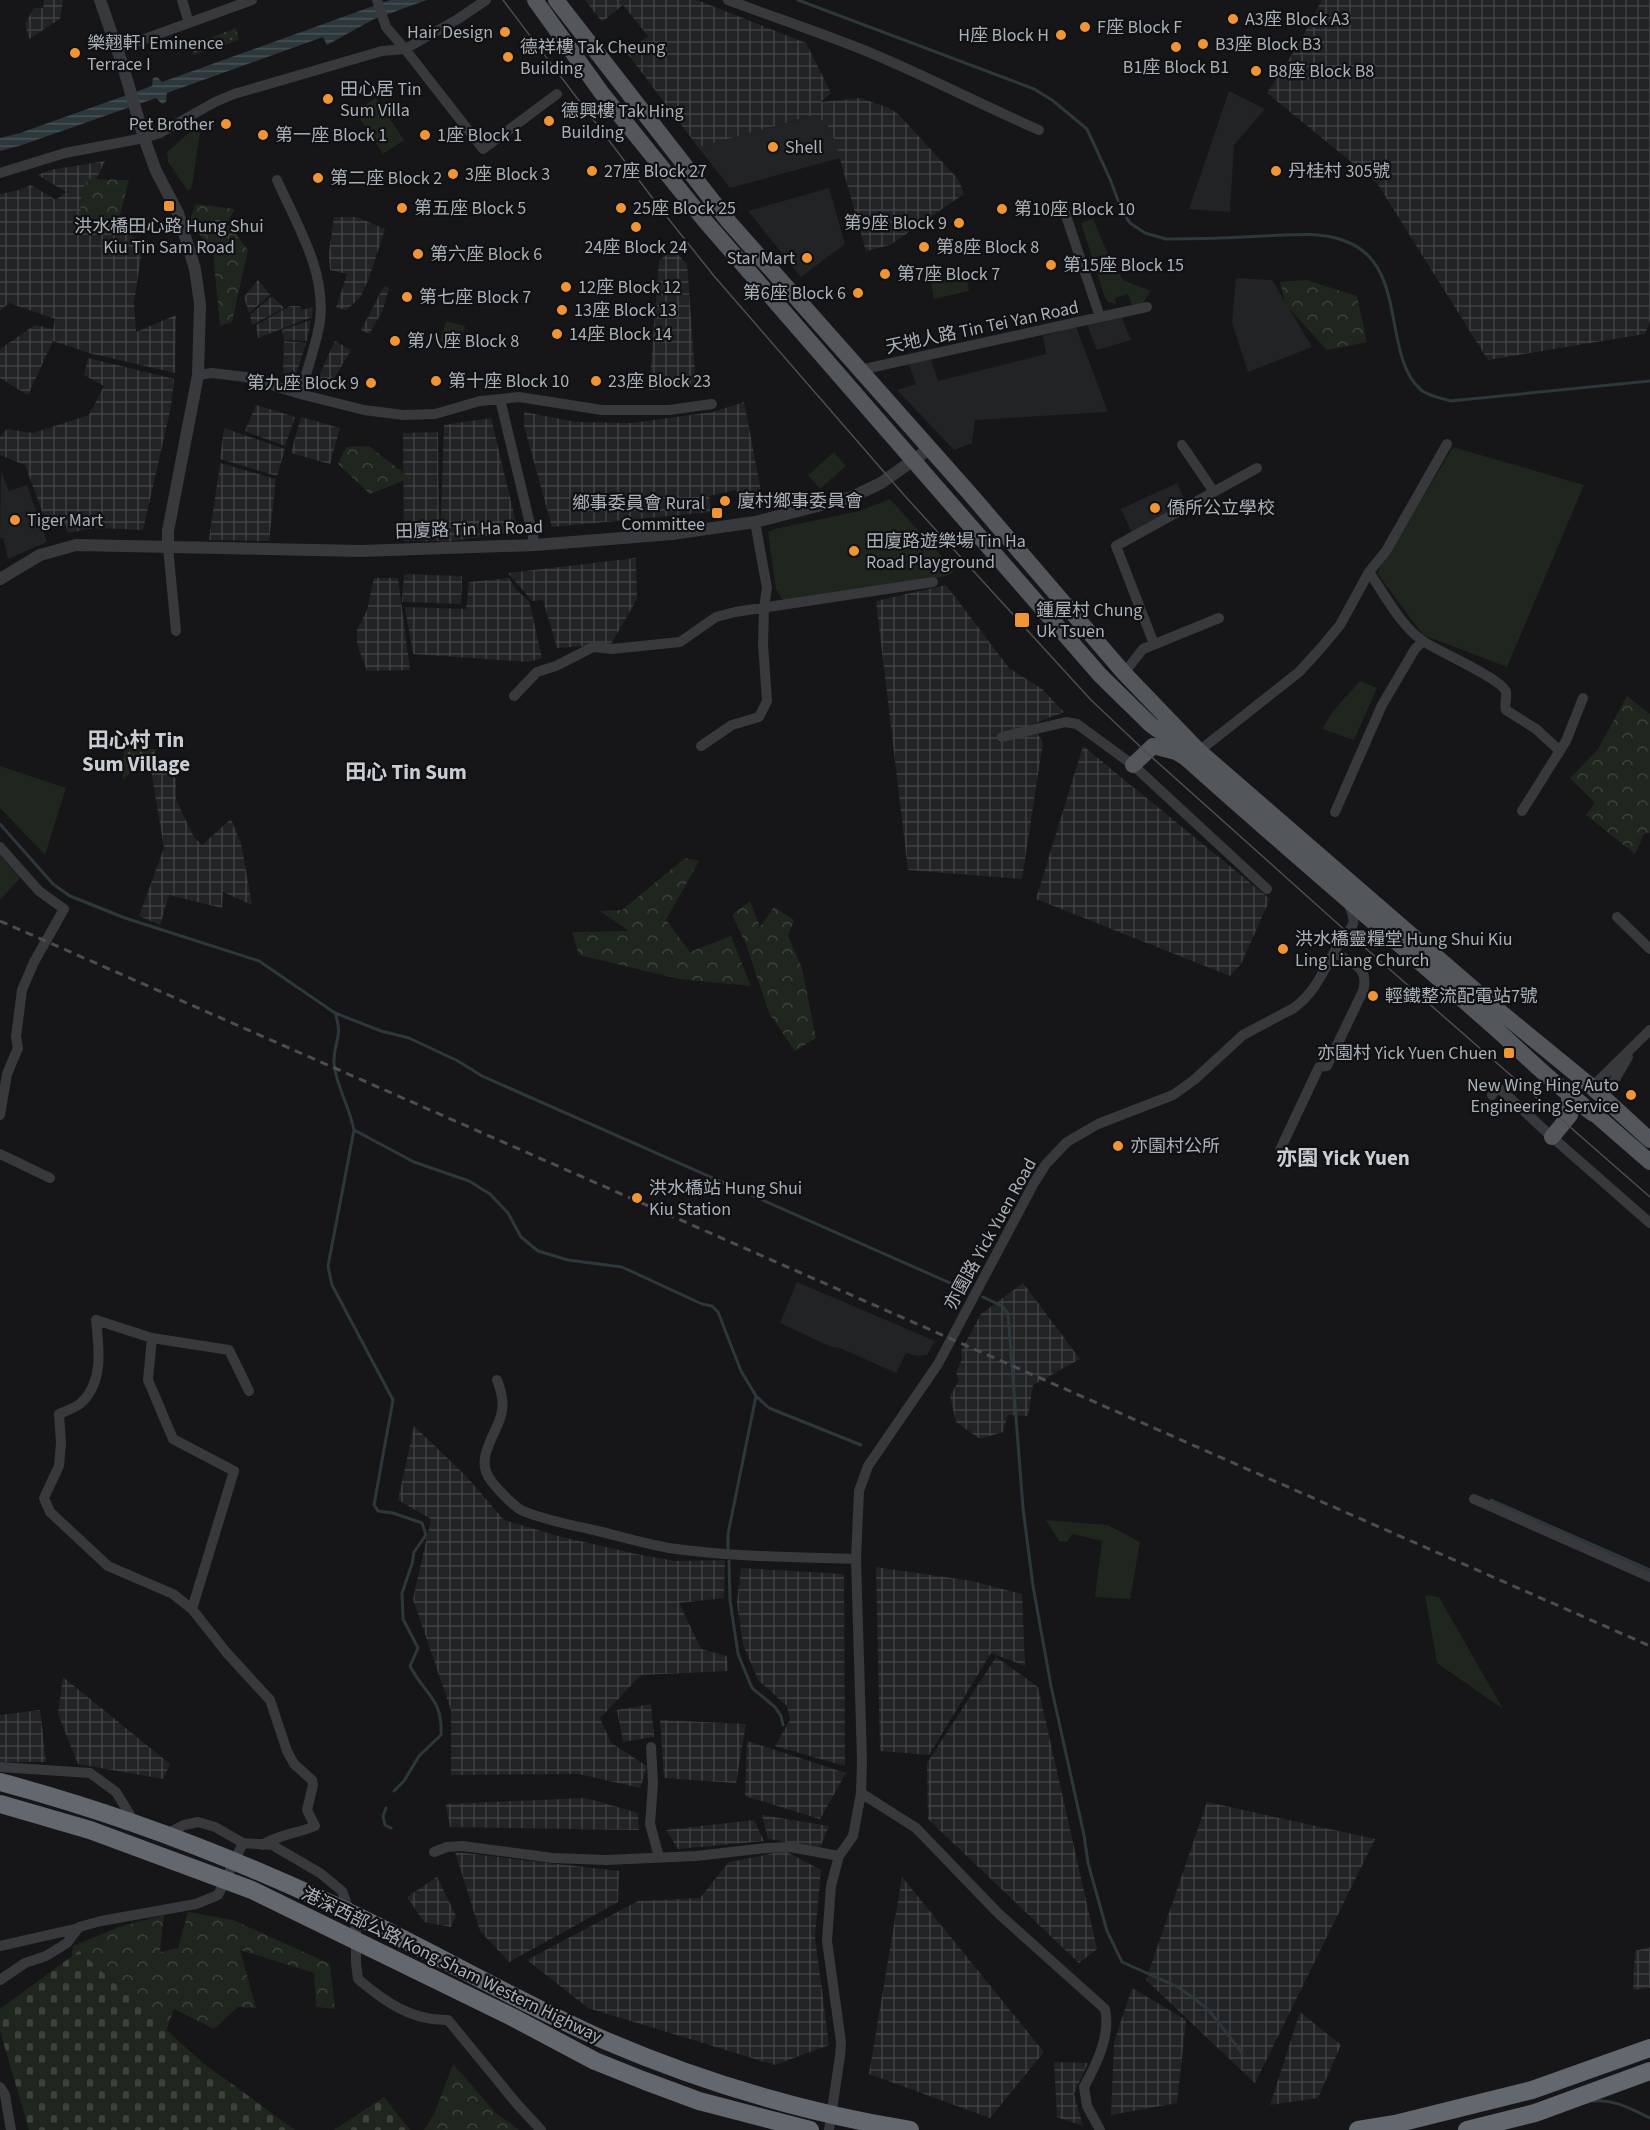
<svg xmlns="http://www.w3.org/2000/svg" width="1650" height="2130" font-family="'Source Sans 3','Noto Sans SC',sans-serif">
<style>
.built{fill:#222325}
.industrial{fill:url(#industrial-grid)}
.green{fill:#1e261e}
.forest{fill:url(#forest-crowns)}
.cemetery{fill:url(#cemetery-stones)}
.park{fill:url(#park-dots)}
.water{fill:url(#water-rules)}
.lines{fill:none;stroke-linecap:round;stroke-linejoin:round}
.stream{stroke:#2c383c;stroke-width:3}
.minor{stroke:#37393d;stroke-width:10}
.tertiary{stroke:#37393d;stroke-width:12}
.primary{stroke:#53575c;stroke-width:16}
.motorway{stroke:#63686e;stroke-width:18}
.tram{stroke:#4a4d52;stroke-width:1.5}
.rail{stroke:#4a4d52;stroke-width:3;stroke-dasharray:8 6;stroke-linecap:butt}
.motorway-bridge{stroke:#63686e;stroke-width:18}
.poi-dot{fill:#f09536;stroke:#111113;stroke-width:2}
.labels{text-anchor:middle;stroke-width:4.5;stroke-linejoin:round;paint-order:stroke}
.poi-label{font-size:18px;fill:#a8b0b8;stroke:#111113;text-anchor:start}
.street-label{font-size:18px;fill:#a8b0b8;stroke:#111113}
.quarter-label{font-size:21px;font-weight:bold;fill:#c9ced4;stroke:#111113}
</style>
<defs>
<pattern id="industrial-grid" width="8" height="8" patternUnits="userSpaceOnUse" patternTransform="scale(1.5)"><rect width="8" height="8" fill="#222325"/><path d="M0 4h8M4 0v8" fill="none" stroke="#3f4043"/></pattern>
<pattern id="forest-crowns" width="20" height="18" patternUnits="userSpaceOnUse" patternTransform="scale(1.5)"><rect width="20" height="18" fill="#1e261e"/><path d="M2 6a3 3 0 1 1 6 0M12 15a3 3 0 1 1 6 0" fill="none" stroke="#3c433d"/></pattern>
<pattern id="cemetery-stones" width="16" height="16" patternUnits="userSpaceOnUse" patternTransform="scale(1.5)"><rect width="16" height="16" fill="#1e261e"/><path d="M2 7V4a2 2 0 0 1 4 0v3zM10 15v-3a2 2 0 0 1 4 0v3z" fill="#3c433d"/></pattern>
<pattern id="park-dots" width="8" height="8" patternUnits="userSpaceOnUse" patternTransform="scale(1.5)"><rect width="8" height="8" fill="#1e261e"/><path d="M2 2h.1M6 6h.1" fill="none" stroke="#3c433d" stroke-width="1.8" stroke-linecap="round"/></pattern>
<pattern id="water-rules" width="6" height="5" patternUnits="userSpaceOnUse" patternTransform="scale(1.5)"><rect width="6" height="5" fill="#2c383c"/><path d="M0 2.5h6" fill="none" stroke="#485256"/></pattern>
</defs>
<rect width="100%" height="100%" fill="#161618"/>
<!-- built -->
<path class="built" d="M1229,91L1265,109L1234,145L1230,212L1189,209Z
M816,115L827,124L834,138L840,158L730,188L698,147Z
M829,188L845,244L801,277L748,211Z
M1236,278L1272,280L1312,347L1248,372L1232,323Z
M1121,316L1131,340L1097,350L1087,325Z
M1076,327L1108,412L975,420L972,443L954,450L897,390L916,384L909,364L931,359L938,381L1046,354L1043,336Z
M1,470L9,491L27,485L47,542L8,559L3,538H0Z
M1177,483L1188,507L1132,533L1121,509Z
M797,1282L935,1341L927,1355L917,1356L906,1353L896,1373L840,1348L831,1347L780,1323Z"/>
<!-- industrial -->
<path class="industrial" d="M44,0H63L60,19L29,39L25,24L34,8H43Z
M585,0H697L806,43L831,93L821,102L860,98L889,108L898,114L958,179L964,194L890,245L866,251L834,138L827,124L815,115L698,147L627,53L648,36L623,5L602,22Z
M1322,0H1650V321L1645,334L1488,360L1377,183L1267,93L1298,45Z
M105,161L85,203L143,244L134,302L136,332L176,315L175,373L89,353L53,341L28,395L0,378V349L35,325L53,329L55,319L9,303L0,311V194L19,190L31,185L56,200L66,192L38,175L50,170Z
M334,217H357L385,229L369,278L360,298L346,310L336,308L347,274L330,270L329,253Z
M673,249L687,264L696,387L649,390L659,261Z
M258,280L270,295L249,313L244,297Z
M384,286L389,288L383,310L369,334L361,330Z
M272,296L284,308L252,325L250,315Z
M290,306H300L302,310L313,307L312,317L258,338L256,325Z
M311,320L307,341L284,340L282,330Z
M284,341L306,343L296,374H283Z
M335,341L351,350L335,377L327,380L318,378Z
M88,358L174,379L171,407L143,530L94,528L68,533L63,517L46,522L25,465L0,455V437L7,429L33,433L89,415L104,386L84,375Z
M744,402L763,501L741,505L736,490L709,496L712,512L552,527L524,426V412L576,422L632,423L713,412Z
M256,405L295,417L285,446L245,431Z
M301,417L340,428L330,464L291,453Z
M491,418L518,531L440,543L444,425Z
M224,428L285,449L277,476L220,459Z
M438,432L439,541H404L403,433Z
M220,463L276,479L269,541L209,540Z
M636,558L637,599L611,644L557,648L543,600L532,601L508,573Z
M404,574L462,576L461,604L402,602Z
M374,578H398L410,670L367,671L357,644V630L367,610Z
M509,578L516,590L529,601L542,658L529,662L413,654L405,607L466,609L469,582Z
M946,585L1009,668L1042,689L1064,712L1031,725L1043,742L1022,879L908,870L876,601Z
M1083,746L1270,899L1241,964L1230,976L1036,899Z
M176,760V800L194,837L202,845L231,819L241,843L252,905L223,892L222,908L169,895L160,925L139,916L164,848L151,770Z
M1023,1283L1080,1359L1033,1385L1028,1416L1008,1415L1003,1432L980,1439L956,1422L950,1396L959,1380L956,1373L962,1359L961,1351L981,1314Z
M414,1426L466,1476L504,1520L558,1536L636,1554L675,1561L725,1560L724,1598L679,1603L701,1649L727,1656L728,1671L641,1675L600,1718L611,1743L647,1766L640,1788L579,1774L451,1775V1710L413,1599L431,1519L398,1500Z
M876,1567L972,1581L1022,1594L1025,1666L991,1653L929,1755L880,1751Z
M741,1568L844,1574L845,1766L775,1746L790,1720L787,1706L758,1680L743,1645L737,1602Z
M996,1657L1038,1687L1097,1949L1079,1963L928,1819L927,1763Z
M63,1677L170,1764L163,1779L78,1764L58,1714Z
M651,1704L654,1737L623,1742L617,1710Z
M40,1710L46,1762H0V1715Z
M660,1720L746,1724L736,1783L664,1778Z
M747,1741L846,1773L820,1819L745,1796Z
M586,1798L638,1813L639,1830L450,1827L446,1804Z
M1207,1802L1375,1839L1255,2083L1146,1980Z
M762,1815L829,1826L820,1847L768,1839Z
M754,1820L764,1841L678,1849L666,1830Z
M785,1851L821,1870L815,1937L829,2045L775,2065L588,2008L527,1960L638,1901L700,1898L729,1862Z
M455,1852L619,1871L618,1902L509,1962L480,1931Z
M437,1877L456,1916L451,1927L424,1922L407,1897Z
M902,1877L1044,2052L990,2118L869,2074Z
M1650,1947V1988L1633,1990L1635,1951Z
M1132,1988L1186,2020L1177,2103L1111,2115L1114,2042Z
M1300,2012L1341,2045L1318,2098L1270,2105Z
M1054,2062L1088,2063L1074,2094L1083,2126L1057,2117Z"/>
<!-- green -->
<path class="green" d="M376,98L404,140L383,154L355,111Z
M198,125H201L192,187L188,191L168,162L167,152Z
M1093,219L1108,254L1123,280L1151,291L1143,303L1132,305L1128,294L1115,298L1116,304L1108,302L1105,298L1081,223Z
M966,274L969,291L934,299L931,283Z
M446,321L465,326L460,346L440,341Z
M1453,447L1584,485L1507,667L1423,635L1377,573Z
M834,452L846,466L820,489L808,475Z
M890,499L954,570L951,574L935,579L784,602L776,589L768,532L774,529L859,511Z
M1360,681L1377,688L1354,740L1322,729L1333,711Z
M0,766L66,788L45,855L0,808Z
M0,855L20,878L0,900Z
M1046,1520L1108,1525L1140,1542L1130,1599L1095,1597L1102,1541L1072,1534L1067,1542L1059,1541Z
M1425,1595L1439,1597L1503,1709L1437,1663Z"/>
<!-- forest -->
<path class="forest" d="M88,179L129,180L118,222L100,219L80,238L81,191Z
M196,204L235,209L227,223L248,250L232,322L220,326L213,252L189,221Z
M1306,280L1357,296L1367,342L1327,350L1286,305L1280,282Z
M369,446L410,478L370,494L338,464L346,447Z
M1627,696L1650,714V833L1644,834L1635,854L1586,815L1595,803L1570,778L1598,749Z
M685,858L699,861L666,920L690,952L731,936L751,986L679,979L579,955L572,932L629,931L600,911L622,910Z
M750,901L760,927L774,907L794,920L788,936L802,968L816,1038L795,1051L769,1013L746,944L732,915Z
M188,1912L233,1920L330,1964L335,2009L316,2007L314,1973L240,1950L256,2008L238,2007L214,2029L174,2009L160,2048L71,1967L73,1946L119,1927L164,1915L160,1952L178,1948Z
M453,2064L496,2113L519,2130H424L435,2112Z"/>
<!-- cemetery -->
<path class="cemetery" d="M79,1951L203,2063L295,2130H29L0,2031V2009Z
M384,2097L410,2130H334Z"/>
<!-- park -->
<path class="park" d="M236,28L239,40L193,55L192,45Z
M124,749H156L155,761L133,770L123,780Z"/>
<!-- water -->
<path class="water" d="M390,0H427L374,19L327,45L323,37L167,93L166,102L162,104L156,98L22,145L0,151V138L20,133L152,86L153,78L157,77L162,82Z"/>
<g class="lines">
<!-- stream -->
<path class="stream" d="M798,0L1034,89L1052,100L1087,129L1110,179L1122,211L1130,223L1145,233L1166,239C1198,239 1230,238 1263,236C1289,235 1319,231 1345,241C1409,264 1381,355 1421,390C1428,396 1442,398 1450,401L1650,381
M0,824L53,884L70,896L125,918L259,961L335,1013L381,1031L409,1038L458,1061L482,1076L966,1290
M335,1013C344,1037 333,1042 334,1063C335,1083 350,1108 354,1130L328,1266L332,1285L393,1400L374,1505L378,1511L393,1513L422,1523L426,1535L414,1552L412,1564L402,1593L403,1619L418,1648L410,1666C424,1694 443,1698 441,1735L419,1756L404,1781L394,1791
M354,1130L414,1162L469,1181L490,1194L508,1213L521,1237L538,1251L568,1260L622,1267L702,1304L712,1306L718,1312L741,1371L756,1396L769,1408L861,1445
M983,1297L1002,1306L1008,1314L1023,1508L1033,1586L1051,1686L1084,1835L1088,1863L1107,1931L1122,1962L1178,1987L1208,2009L1242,2053
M1491,1500L1650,1570
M728,1549V1534L756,1396
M729,1561L730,1600L738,1654L752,1688L775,1707L781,1716L783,1725
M386,1808L383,1816L385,1825L391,1828
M1593,2101C1614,2099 1631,2109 1650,2118"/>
<!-- minor -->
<path class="minor" d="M182,0L189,23
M377,0L386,27L405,49L483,149L557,94
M728,0C776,18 824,34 871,53C928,77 982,105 1039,130
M117,49L252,0
M0,173L65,153L144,138L160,133L215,102L234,94L382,51L405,49L458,19L486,0
M277,180C297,225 326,271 320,321C316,346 307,370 300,394
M1100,317L1147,307
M860,370L1100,317L1062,204
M198,375L212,373L246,377L300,394L364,410L403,415L435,414L480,401L519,397L602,410H669L712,404
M500,399L535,545
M1182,445L1214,492
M168,547L176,631
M1369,572C1385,595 1400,625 1423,641C1437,651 1503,679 1506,692C1507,698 1504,704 1506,710L1536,729L1560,751
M1154,644L1116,546L1257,468
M1124,673L1143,649L1219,618
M514,696L537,672L556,666L593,647L612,649L680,642L716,617L735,612L933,582
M1002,737L1066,722L1077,724L1133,765L1267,889
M701,746L732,725L759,717L767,701L763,644L764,607L767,588L755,522
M1199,751L1299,672L1321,648L1340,625L1369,572L1386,551L1447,444
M1522,811L1566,741L1583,698
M1335,812L1382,705L1415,649L1423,641
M0,847L39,891L64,909L34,962L22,990L16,1037L18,1048L7,1074L0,1115
M1617,917L1650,949
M1592,1087L1650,1030
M1492,1095L1496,1089H1500L1552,1137L1650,1223
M1601,1096L1614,1081L1628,1057
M1280,1150L1319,1067L1327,1066L1363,991C1370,966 1351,963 1334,952
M0,1154L50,1178
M152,1338L229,1350L249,1391
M497,1380C501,1390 504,1400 502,1411C499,1431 476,1455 488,1476C493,1485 514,1507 523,1511C544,1520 576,1526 598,1531C622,1537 646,1544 669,1548C731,1557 794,1557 856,1559
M1474,1499L1650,1577
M192,1609L234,1471L173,1439L148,1380L152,1338L96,1320C99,1348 104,1382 81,1403C75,1408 66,1411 59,1414L61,1443L59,1466L44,1498L50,1512L108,1566L173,1594L192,1609L226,1652L270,1700L287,1751L294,1764L312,1780L313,1785L307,1810L315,1826C298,1833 278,1835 262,1845
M651,1747L653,1783L650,1824L659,1857
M0,1767L90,1773L116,1792L135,1823
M861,1793L916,1828L999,1914L1105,2009C1111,2036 1096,2065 1084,2087L1087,2106L1100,2130
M165,1835L184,1825L198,1822L215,1827L243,1843L272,1845L320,1873L342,1891L356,1929V1963L358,1979C385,2002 412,2021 448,2020L517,2104L541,2130
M434,1852L447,1847L462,1846L553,1858L606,1860L696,1856L767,1848L790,1847L839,1856
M0,1946L79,1928
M0,1980L25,1963L46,1956L67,1943L79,1927L101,1921L196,1904L218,1895L243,1843
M0,2087L5,2095L11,2130
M829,2130L840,2056L841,2042L827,1941L831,1886L839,1856L853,1836L861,1793L862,1761L856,1559L859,1491L868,1466L938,1364L1034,1183L1046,1164L1067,1142L1098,1124L1173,1095L1194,1080L1243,1035L1294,1008C1318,989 1322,972 1337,947C1341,941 1350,932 1353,924C1355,917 1350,908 1348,901"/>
<!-- tertiary -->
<path class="tertiary" d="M100,0L122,63L144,138L156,171L178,213L195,269L200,304L198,375L168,531V547
M0,579L40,555L76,545L361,551L535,545L672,534L755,522L852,497L881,483L929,449"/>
<!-- primary -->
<path class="primary" d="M535,0L601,92L705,221L1100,675L1151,725L1168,737L1182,755
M556,0L729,222L971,495L1124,673L1199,751L1498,1010L1592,1087L1650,1140
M1153,746L1176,752L1186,758C1288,850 1393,938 1496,1029C1523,1053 1549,1080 1578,1101C1585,1106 1588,1112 1596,1115L1650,1162
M1133,765L1153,746
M1552,1137L1570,1115L1569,1096"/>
<!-- motorway -->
<path class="motorway" d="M1358,2130L1395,2124L1532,2090L1650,2048
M1467,2130L1535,2113L1650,2071"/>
<!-- tram -->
<path class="tram" d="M503,0L663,212L714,276L904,495L1091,700L1146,752L1347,932L1650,1197"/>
<!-- rail -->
<path class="rail" d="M0,921L1650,1646"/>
<!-- motorway-bridge -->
<path class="motorway-bridge" d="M0,1782C112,1812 222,1853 327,1902C421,1945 510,1998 604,2040C702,2082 805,2113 910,2130
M0,1804L90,1830L252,1890L512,2017L595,2061L645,2081L699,2101L810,2130"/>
</g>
<!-- markers -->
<g class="poi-dot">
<circle cx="1233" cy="19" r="6"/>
<circle cx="1085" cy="27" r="6"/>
<circle cx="505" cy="32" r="6"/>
<circle cx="1061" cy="35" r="6"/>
<circle cx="1203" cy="44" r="6"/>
<circle cx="1176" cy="47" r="6"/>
<circle cx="75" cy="53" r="6"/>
<circle cx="508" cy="57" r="6"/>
<circle cx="1256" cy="71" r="6"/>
<circle cx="328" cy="99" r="6"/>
<circle cx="549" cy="121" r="6"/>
<circle cx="226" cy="124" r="6"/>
<circle cx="263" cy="135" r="6"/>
<circle cx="425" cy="135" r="6"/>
<circle cx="773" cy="147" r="6"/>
<circle cx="592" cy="171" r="6"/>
<circle cx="1276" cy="171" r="6"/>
<circle cx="453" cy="174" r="6"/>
<circle cx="318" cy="178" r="6"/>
<rect x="163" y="200" width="12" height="12" rx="3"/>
<circle cx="402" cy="208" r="6"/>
<circle cx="621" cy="208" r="6"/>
<circle cx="1002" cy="209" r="6"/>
<circle cx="959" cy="223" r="6"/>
<circle cx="636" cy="227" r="6"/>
<circle cx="924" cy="247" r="6"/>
<circle cx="418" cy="254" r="6"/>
<circle cx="807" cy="258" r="6"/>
<circle cx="1051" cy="265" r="6"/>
<circle cx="885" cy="274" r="6"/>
<circle cx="566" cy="287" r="6"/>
<circle cx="858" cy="293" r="6"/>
<circle cx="407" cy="297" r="6"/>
<circle cx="562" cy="310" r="6"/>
<circle cx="557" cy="334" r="6"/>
<circle cx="395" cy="341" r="6"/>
<circle cx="436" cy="381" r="6"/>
<circle cx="596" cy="381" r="6"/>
<circle cx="371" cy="383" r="6"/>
<circle cx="725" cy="501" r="6"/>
<circle cx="1155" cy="508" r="6"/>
<rect x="711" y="507" width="12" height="12" rx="3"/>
<circle cx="15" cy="520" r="6"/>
<circle cx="854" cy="551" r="6"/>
<rect x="1014" y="612" width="16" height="16" rx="3"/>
<circle cx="1283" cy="949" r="6"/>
<circle cx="1373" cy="996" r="6"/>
<rect x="1503" y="1047" width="12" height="12" rx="3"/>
<circle cx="1631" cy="1095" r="6"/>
<circle cx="1118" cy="1146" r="6"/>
<circle cx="637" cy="1198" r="6"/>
</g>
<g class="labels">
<!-- poi labels -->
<g class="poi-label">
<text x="1245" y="25">A3座 Block A3</text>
<text x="1097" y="33">F座 Block F</text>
<text x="493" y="38" text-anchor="end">Hair Design</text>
<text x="1049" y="41" text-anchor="end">H座 Block H</text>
<text x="87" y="49">樂翹軒I Eminence<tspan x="87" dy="21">Terrace I</tspan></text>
<text x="1215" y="50">B3座 Block B3</text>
<text x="520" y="53">德祥樓 Tak Cheung<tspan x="520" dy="21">Building</tspan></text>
<text x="1176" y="73" text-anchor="middle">B1座 Block B1</text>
<text x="1268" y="77">B8座 Block B8</text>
<text x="340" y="95">田心居 Tin<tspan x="340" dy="21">Sum Villa</tspan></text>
<text x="561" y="117">德興樓 Tak Hing<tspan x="561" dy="21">Building</tspan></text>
<text x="214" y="130" text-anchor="end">Pet Brother</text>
<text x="275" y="141">第一座 Block 1</text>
<text x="437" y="141">1座 Block 1</text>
<text x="785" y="153">Shell</text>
<text x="604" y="177">27座 Block 27</text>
<text x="1288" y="177">丹桂村 305號</text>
<text x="465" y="180">3座 Block 3</text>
<text x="330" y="184">第二座 Block 2</text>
<text x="414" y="214">第五座 Block 5</text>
<text x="633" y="214">25座 Block 25</text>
<text x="1014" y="215">第10座 Block 10</text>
<text x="947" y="229" text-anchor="end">第9座 Block 9</text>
<text x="169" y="232" text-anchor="middle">洪水橋田心路 Hung Shui<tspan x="169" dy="21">Kiu Tin Sam Road</tspan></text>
<text x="636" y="253" text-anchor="middle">24座 Block 24</text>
<text x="936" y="253">第8座 Block 8</text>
<text x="430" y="260">第六座 Block 6</text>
<text x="795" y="264" text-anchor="end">Star Mart</text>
<text x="1063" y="271">第15座 Block 15</text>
<text x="897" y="280">第7座 Block 7</text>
<text x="578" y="293">12座 Block 12</text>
<text x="846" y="299" text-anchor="end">第6座 Block 6</text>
<text x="419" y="303">第七座 Block 7</text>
<text x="574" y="316">13座 Block 13</text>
<text x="569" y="340">14座 Block 14</text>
<text x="407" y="347">第八座 Block 8</text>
<text x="448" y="387">第十座 Block 10</text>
<text x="608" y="387">23座 Block 23</text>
<text x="359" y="389" text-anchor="end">第九座 Block 9</text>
<text x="737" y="507">廈村鄉事委員會</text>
<text x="705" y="509" text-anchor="end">鄉事委員會 Rural<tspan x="705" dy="21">Committee</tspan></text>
<text x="1167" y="514">僑所公立學校</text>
<text x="27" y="526">Tiger Mart</text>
<text x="866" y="547">田廈路遊樂場 Tin Ha<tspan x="866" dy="21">Road Playground</tspan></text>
<text x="1036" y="616">鍾屋村 Chung<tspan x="1036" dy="21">Uk Tsuen</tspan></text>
<text x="1295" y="945">洪水橋靈糧堂 Hung Shui Kiu<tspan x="1295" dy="21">Ling Liang Church</tspan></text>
<text x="1385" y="1002">輕鐵整流配電站7號</text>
<text x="1497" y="1059" text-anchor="end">亦園村 Yick Yuen Chuen</text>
<text x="1619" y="1091" text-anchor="end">New Wing Hing Auto<tspan x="1619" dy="21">Engineering Service</tspan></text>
<text x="1130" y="1152">亦園村公所</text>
<text x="649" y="1194">洪水橋站 Hung Shui<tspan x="649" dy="21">Kiu Station</tspan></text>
</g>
<!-- street labels -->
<g class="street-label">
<text transform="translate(982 327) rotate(-12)" y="6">天地人路 Tin Tei Yan Road</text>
<text transform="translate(469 529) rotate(-2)" y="6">田廈路 Tin Ha Road</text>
<text transform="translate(990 1234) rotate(-61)" y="6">亦園路 Yick Yuen Road</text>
<text transform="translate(452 1965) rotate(26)" y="6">港深西部公路 Kong Sham Western Highway</text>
</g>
<!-- quarter labels -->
<g class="quarter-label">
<text x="136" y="747">田心村 Tin<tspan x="136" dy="24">Sum Village</tspan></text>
<text x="406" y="779">田心 Tin Sum</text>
<text x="1343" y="1165">亦園 Yick Yuen</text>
</g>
</g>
</svg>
